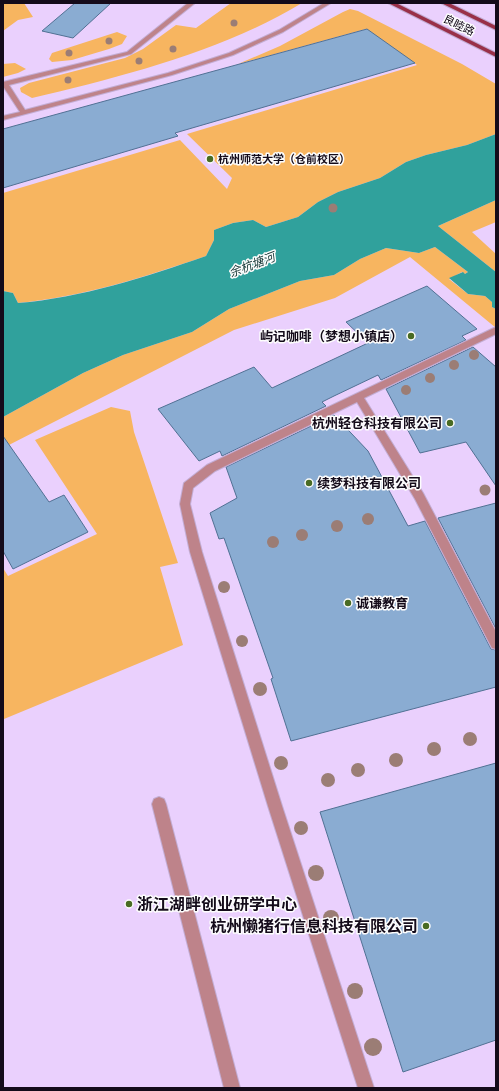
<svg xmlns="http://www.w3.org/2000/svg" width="499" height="1091" font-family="'Fira Sans','Noto Sans SC',sans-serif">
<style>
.green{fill:#f7b560}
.water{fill:#30a19c}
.building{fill:#8aacd2;stroke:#517194}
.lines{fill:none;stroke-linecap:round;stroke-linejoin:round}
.service-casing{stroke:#c3add4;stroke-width:2}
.primary-casing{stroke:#c3add4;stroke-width:2}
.service{fill:#be838a;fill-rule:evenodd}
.primary{fill:#993048;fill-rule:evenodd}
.tree{fill:#9b7d75}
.poi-dot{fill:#496b23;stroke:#fdfdfd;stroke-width:1.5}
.labels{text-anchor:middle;stroke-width:3;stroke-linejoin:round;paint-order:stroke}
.far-street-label{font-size:11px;fill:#140b1a;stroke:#fdfdfd}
.far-poi-label{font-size:11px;font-weight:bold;fill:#140b1a;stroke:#fdfdfd;text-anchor:start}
.far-water-label{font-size:12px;font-style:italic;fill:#163736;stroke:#fdfdfd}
.poi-label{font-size:13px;font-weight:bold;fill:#140b1a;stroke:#fdfdfd;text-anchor:end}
.near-poi-label{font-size:16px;font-weight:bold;fill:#140b1a;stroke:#fdfdfd;text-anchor:start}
</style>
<rect width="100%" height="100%" fill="#ead0fd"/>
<!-- green -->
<path class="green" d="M3,3H24L33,17L18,20L3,31Z
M231,3H302C223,51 121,77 32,98L21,92L20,88L29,83L125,58L143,49L176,25L196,28Z
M350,9L358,11L462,64L496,84V134L467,145L426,155L406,162L380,178L338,192L318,202L298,217L266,227L253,220L233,223L214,230V240L206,256C145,277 82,297 18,303L13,293L3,291V193L180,140L227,189L232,178L187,134L417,65L366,29L238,64L280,46L343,12Z
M117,32L127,36L122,44L109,49L72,60L52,62L49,59L52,53Z
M15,63L26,69L18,73L3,77V64Z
M496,200V222L472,232L496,254V272L438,226Z
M435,247L468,272L465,274L462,272L449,279L468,294L485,296L492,302V307L496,309V328L410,257L335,298L234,330L3,448V417L83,373L123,355L192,332L229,309L300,281L334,275L360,259L386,248L419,253Z
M111,407L130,411L134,432L178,563L160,567L183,645L4,719L3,568L8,576L97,534L35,440Z"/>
<!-- water -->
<path class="water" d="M496,134V200L438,226L496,272V309L492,307V302L485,296L468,294L449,278L463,272L465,274L468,272L435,247L419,253L386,248L360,259L334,275L300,281L229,309L192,332L123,355L83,373L3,417V291L13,293L18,303C81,298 146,277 206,256L214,240V230L233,223L253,220L266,227L298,217L318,202L338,192L380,178L406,162L426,155L467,145Z"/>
<!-- building -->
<path class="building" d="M75,3H111L73,38L42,31Z
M367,29L415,63L175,133L178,136L3,188V129Z
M427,286L477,329L462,336L466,340L381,380L378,375L334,396L322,402L326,406L222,456L220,451L199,461L158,409L254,367L272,388L334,359L368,343L346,322Z
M473,347L496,367V486L466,442L420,453L386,389Z
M334,415L368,451L408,526L425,521L491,649L496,650V687L291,741L271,679L273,678L224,538L219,539L210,513L237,498L226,467Z
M3,436L49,502L64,495L88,532L13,569L3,551Z
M496,503V629L438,518Z
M496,763V1040L403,1072L320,812Z"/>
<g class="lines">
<!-- service casing -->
<g class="service-casing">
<path id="service" d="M188,3H195L131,54L9,85L25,110L168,73L229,53L279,30L324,3H331L283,32L233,55L172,75L3,120V116L20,112L3,86V82L127,52Z
M496,327V334L364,398L423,493L496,632V649L492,648L415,499L357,402L215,471L193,488L190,504L202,552L282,806L374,1088H358L268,806L190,552L180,504L184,483L207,465Z
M159,797L164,799L166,804L240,1088H224L152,804L154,799Z"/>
</g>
<!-- primary casing -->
<g class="primary-casing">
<path id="primary" d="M388,3H396L496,53V57Z
M441,3H449L496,26V30Z"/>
</g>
<!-- service -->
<use href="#service" class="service"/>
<!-- primary -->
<use href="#primary" class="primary"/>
</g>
<!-- trees -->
<g class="tree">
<circle cx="234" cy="23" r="3.5"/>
<circle cx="109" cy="41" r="3.5"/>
<circle cx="173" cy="49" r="3.5"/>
<circle cx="69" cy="53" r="3.5"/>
<circle cx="139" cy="61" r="3.5"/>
<circle cx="68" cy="80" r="3.5"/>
<circle cx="333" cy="208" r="4.5"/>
<circle cx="474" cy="355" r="5"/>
<circle cx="454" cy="365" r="5"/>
<circle cx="430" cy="378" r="5"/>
<circle cx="406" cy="390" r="5"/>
<circle cx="485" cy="490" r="5.5"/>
<circle cx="368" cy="519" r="6"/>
<circle cx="337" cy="526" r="6"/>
<circle cx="302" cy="535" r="6"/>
<circle cx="273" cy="542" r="6"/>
<circle cx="224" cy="587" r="6"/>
<circle cx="242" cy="641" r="6"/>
<circle cx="260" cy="689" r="7"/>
<circle cx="470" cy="739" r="7"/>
<circle cx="434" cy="749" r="7"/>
<circle cx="396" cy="760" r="7"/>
<circle cx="281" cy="763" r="7"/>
<circle cx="358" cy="770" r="7"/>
<circle cx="328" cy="780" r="7"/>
<circle cx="301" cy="828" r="7"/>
<circle cx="316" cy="873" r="8"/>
<circle cx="331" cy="918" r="8"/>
<circle cx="355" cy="991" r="8"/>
<circle cx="373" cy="1047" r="9"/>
</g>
<!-- markers -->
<g class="poi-dot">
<circle cx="210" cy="159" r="4"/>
<circle cx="411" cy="336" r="4"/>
<circle cx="450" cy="423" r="4"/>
<circle cx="309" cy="483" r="4"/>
<circle cx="348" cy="603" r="4"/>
<circle cx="129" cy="904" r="4"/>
<circle cx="426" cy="926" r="4"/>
</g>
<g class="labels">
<!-- far-street labels -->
<g class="far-street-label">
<text transform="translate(459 25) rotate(26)" y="4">良睦路</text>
</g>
<!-- far-poi labels -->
<g class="far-poi-label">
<text x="218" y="163">杭州师范大学（仓前校区）</text>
</g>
<!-- far-water labels -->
<g class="far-water-label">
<text transform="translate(252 265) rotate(-21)" y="4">余杭塘河</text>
</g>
<!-- poi labels -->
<g class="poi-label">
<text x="403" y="341">屿记咖啡（梦想小镇店）</text>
<text x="442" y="428">杭州轻仓科技有限公司</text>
<text x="317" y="488" text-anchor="start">续梦科技有限公司</text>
<text x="356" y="608" text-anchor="start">诚谦教育</text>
</g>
<!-- near-poi labels -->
<g class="near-poi-label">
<text x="137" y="910">浙江湖畔创业研学中心</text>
<text x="418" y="932" text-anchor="end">杭州懒猪行信息科技有限公司</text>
</g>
</g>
<!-- border -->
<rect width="499" height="1091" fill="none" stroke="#140b1a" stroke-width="8"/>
</svg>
